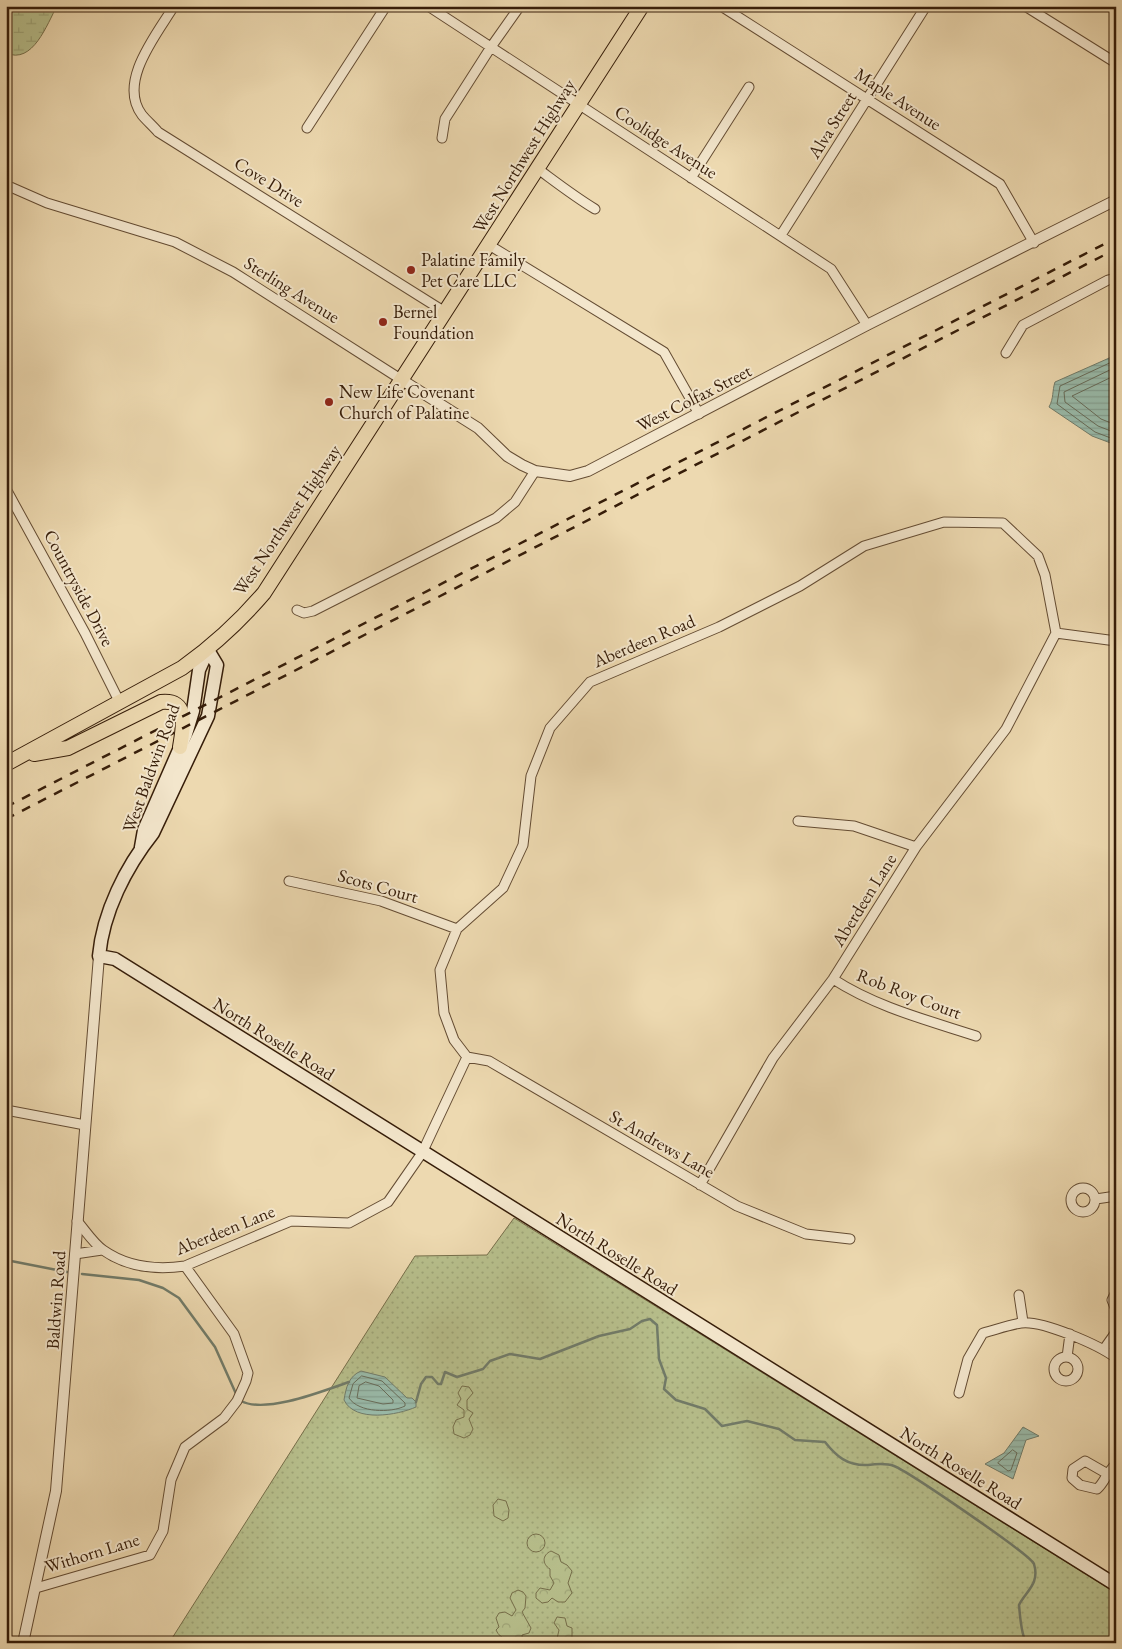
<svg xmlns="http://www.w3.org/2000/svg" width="1122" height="1649" font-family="'EB Garamond',serif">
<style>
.grass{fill:url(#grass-dots);stroke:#766e4a}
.forest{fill:url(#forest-crowns);stroke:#766e4a}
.wetland{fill:url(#wetland-marsh);stroke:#766e4a}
.water{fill:url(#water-rules);stroke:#717b69}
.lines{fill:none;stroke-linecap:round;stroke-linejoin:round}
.shore{stroke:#686c59;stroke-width:1}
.stream{stroke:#717b69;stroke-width:2.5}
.minor-casing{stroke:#644c33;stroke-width:11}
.tertiary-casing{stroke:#644c33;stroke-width:12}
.secondary-casing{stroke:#361d09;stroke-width:15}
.primary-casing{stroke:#361d09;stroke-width:16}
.minor{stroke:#f3e6cc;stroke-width:9}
.tertiary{stroke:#f3e6cc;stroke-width:10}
.secondary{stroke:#f3e6cc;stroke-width:12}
.primary{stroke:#edd9b0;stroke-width:14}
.rail{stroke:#361d09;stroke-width:2.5;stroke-dasharray:9 9;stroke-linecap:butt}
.poi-dot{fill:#8f2418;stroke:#f3e6cc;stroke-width:2}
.labels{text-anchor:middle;stroke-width:4;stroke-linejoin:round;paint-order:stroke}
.street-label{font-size:18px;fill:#361d09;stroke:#f3e6cc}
.poi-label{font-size:18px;fill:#361d09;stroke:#f3e6cc;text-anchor:start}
</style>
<defs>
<pattern id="grass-dots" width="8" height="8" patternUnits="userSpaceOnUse" patternTransform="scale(1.25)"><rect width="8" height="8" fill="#b7bf8c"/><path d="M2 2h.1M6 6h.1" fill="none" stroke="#9ea477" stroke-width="1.8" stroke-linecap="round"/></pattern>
<pattern id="forest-crowns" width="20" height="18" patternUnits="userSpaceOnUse" patternTransform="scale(1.25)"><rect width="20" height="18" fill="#b7bf8c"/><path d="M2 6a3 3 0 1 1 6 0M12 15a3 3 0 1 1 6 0" fill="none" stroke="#9ea477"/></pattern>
<pattern id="wetland-marsh" width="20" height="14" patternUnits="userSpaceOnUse" patternTransform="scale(1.25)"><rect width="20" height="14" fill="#b7bf8c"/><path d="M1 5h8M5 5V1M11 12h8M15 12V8" fill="none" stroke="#9ea477"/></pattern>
<pattern id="water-rules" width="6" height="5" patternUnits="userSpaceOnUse" patternTransform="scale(1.25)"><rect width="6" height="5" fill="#99baa9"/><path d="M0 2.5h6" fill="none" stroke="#849f90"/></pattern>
</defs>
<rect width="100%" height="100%" fill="#edd9b0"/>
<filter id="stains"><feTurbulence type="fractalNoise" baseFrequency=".004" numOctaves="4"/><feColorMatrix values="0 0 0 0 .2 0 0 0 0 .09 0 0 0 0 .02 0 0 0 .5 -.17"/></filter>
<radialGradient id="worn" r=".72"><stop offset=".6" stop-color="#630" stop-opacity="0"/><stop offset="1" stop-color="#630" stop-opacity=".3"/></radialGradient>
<!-- grass -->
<path class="grass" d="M514,1218L1116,1593V1643H169L415,1256L487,1255Z"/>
<!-- forest -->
<path class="forest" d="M462,1386L469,1387L473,1393L467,1400V1409L473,1413L469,1419L473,1429L470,1435L464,1438L454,1434L453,1427L456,1420L464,1417V1410L457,1405L461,1399L458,1393Z
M498,1499L506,1501L509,1510L508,1518L503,1521L494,1516L493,1505Z
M527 1543a9 9 0 1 1 18 0a9 9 0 1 1-18 0Z
M551,1551L559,1555L561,1562L567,1565L572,1571L568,1583L572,1593L565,1602H558L552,1598L548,1602L542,1603L536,1598V1593L540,1588L550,1590L554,1583L550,1576V1569C542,1564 542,1555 551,1551Z
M518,1590L523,1592L526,1596L525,1608L522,1612L531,1628L529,1633L522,1635L523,1643C514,1643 500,1640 496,1630L499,1627L496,1618L499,1613L505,1612L512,1616L516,1610L510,1598L512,1593Z
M557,1617L565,1618L567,1626L572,1628V1643H556L559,1630L554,1623Z"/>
<!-- wetland -->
<path class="wetland" d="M6,6H57C47,24 33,65 6,53Z"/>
<!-- water -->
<path class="water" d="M1116,355V445L1092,436L1049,407C1054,398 1052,391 1055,382Z
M361,1371L385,1377L407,1398H412L416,1402V1407C398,1415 355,1423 344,1400C346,1387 349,1376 361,1371Z
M1023,1427L1039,1436L1026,1440L1013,1479L985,1464L1004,1453Z"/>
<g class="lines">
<!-- shore -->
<path class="shore" d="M1116,360L1060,386L1057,404L1095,432L1116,440
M1116,367L1064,392L1065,402L1098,426L1116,433
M1116,375L1072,396L1101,419L1116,425
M362,1376L382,1381L405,1403V1406C391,1413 359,1413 349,1398L353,1384Z
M366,1382L379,1386L393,1400V1403L383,1404L357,1398L359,1386Z
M1013,1450L1017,1453L1011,1470L1008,1471L998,1463Z"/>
<!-- stream -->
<path class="stream" d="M6,1260L67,1272
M82,1274L139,1280L163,1288L179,1298L215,1347L237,1396
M241,1401C266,1414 323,1391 349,1382
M416,1402L421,1384L426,1377H432L438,1384H441L445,1372L457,1377L483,1369L490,1361L510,1354L540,1359L599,1336L630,1329L642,1321L650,1319L657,1325L659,1359L666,1378L664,1389L676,1400L705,1409L722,1426L747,1421L779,1429L795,1440L825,1442C836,1456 847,1466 868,1465C876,1464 886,1463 894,1466C909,1472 1031,1555 1034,1564C1040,1584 1026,1591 1019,1605C1020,1614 1021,1637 1027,1643"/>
<!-- minor casing -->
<g class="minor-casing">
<path id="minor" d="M174,6C157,34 117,82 142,115C147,121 153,126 158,132L445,312
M428,6L831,269L867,325
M721,6L1000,184L1034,243
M1025,6L1116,63
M307,128L386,6
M442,138L445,119L491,47L520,6
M538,169C557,183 575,197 595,209
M691,178L749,87
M6,185L47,203L175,242L233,272L402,380
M781,235L926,6
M489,245L664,352L699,414
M1006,353L1023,325L1108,280L1116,278
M6,489L85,633L120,703
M297,610L304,613L313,611L496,518L515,502L535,471
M1056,633L1116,641
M798,821L854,826L916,847
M289,881L381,901L457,929
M833,979C876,1007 927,1020 976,1036
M467,1057L489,1061L737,1206L806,1234L850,1239
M6,1110L85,1125
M700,1185L773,1058L833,979L916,847L1006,729L1056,633
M1071 1200a12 12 0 1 1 24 0a12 12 0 1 1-24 0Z
M1096,1199L1116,1196
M77,1221C85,1230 93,1243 103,1250C127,1267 157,1270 185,1266L291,1221L349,1223L388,1202L422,1153L467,1057L454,1040L444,1013L440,970L457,929L503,888L523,845L531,776L550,728L590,682L719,627L800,586L864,546L944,522L1003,523L1038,556L1045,575L1056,633
M75,1254L102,1250
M1116,1292L1112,1300L1116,1310
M1019,1295L1023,1322
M1104,1349L1116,1332
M1067,1357L1070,1334
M1054 1369a12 12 0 1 1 24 0a12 12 0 1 1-24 0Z
M959,1393L968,1359L983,1333C995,1330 1008,1325 1021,1323C1042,1320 1099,1345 1116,1358
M1116,1399V1406
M1106,1473L1085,1461L1073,1469L1072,1478L1080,1485L1097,1489C1105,1482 1106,1473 1116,1464
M36,1588L150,1555L163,1531L171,1480L185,1447L224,1418L237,1401L246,1381L248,1373L234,1334L185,1266"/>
</g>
<!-- tertiary casing -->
<g class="tertiary-casing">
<path id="tertiary" d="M402,380L478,428L507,456L522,465L535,471L570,476L588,471L867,325L1116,200
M23,1643L56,1491L99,956"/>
</g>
<!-- secondary casing -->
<g class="secondary-casing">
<path id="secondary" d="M208,650L217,665L208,716L153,833C126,867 103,912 99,956L115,959L1116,1585
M141,847L144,830L186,734L193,711L199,670L208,650"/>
</g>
<!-- primary casing -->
<g class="primary-casing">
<path id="primary" d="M34,754L68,748L161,702C190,699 183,728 180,747
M6,764L182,668C213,646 240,621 264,593L642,6"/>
</g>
<!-- minor -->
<use href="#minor" class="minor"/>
<!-- tertiary -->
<use href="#tertiary" class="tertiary"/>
<!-- secondary -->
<use href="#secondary" class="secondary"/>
<!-- primary -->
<use href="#primary" class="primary"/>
<!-- rail -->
<path class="rail" d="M6,807L1116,238
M6,819L1116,249"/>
</g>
<!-- markers -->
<g class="poi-dot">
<circle cx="411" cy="270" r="5"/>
<circle cx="383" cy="322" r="5"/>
<circle cx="329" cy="402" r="5"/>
</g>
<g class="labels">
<!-- street labels -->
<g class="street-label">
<text transform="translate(898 99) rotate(33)" y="6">Maple Avenue</text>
<text transform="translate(832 125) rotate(-58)" y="6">Alva Street</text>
<text transform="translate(666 142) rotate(33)" y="6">Coolidge Avenue</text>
<text transform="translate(524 156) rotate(-58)" y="6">West Northwest Highway</text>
<text transform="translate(269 182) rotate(32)" y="6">Cove Drive</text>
<text transform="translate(292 290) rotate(32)" y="6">Sterling Avenue</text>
<text transform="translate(694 398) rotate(-27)" y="6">West Colfax Street</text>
<text transform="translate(287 520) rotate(-56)" y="6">West Northwest Highway</text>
<text transform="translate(79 588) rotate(62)" y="6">Countryside Drive</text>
<text transform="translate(644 641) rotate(-23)" y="6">Aberdeen Road</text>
<text transform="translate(151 768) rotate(-70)" y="6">West Baldwin Road</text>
<text transform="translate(378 886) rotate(16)" y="6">Scots Court</text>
<text transform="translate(864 900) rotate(-58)" y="6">Aberdeen Lane</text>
<text transform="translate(909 994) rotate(21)" y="6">Rob Roy Court</text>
<text transform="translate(274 1039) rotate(32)" y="6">North Roselle Road</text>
<text transform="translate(662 1144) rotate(30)" y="6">St Andrews Lane</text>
<text transform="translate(225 1230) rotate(-22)" y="6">Aberdeen Lane</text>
<text transform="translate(617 1254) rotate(32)" y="6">North Roselle Road</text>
<text transform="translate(56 1300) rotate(-86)" y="6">Baldwin Road</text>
<text transform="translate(961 1468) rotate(32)" y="6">North Roselle Road</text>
<text transform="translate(92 1553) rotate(-17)" y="6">Withorn Lane</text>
</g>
<!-- poi labels -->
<g class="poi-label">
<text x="421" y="266">Palatine Family<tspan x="421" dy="21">Pet Care LLC</tspan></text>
<text x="393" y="318">Bernel<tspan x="393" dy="21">Foundation</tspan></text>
<text x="339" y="398">New Life Covenant<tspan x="339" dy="21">Church of Palatine</tspan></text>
</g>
</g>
<!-- margin -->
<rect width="1122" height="1649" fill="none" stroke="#edd9b0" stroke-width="25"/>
<rect x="8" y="8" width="1107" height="1634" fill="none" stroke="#361d09" stroke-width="2.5"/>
<rect x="12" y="12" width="1097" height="1624" fill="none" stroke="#361d09"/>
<rect width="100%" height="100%" filter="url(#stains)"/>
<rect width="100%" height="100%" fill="url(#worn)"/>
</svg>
